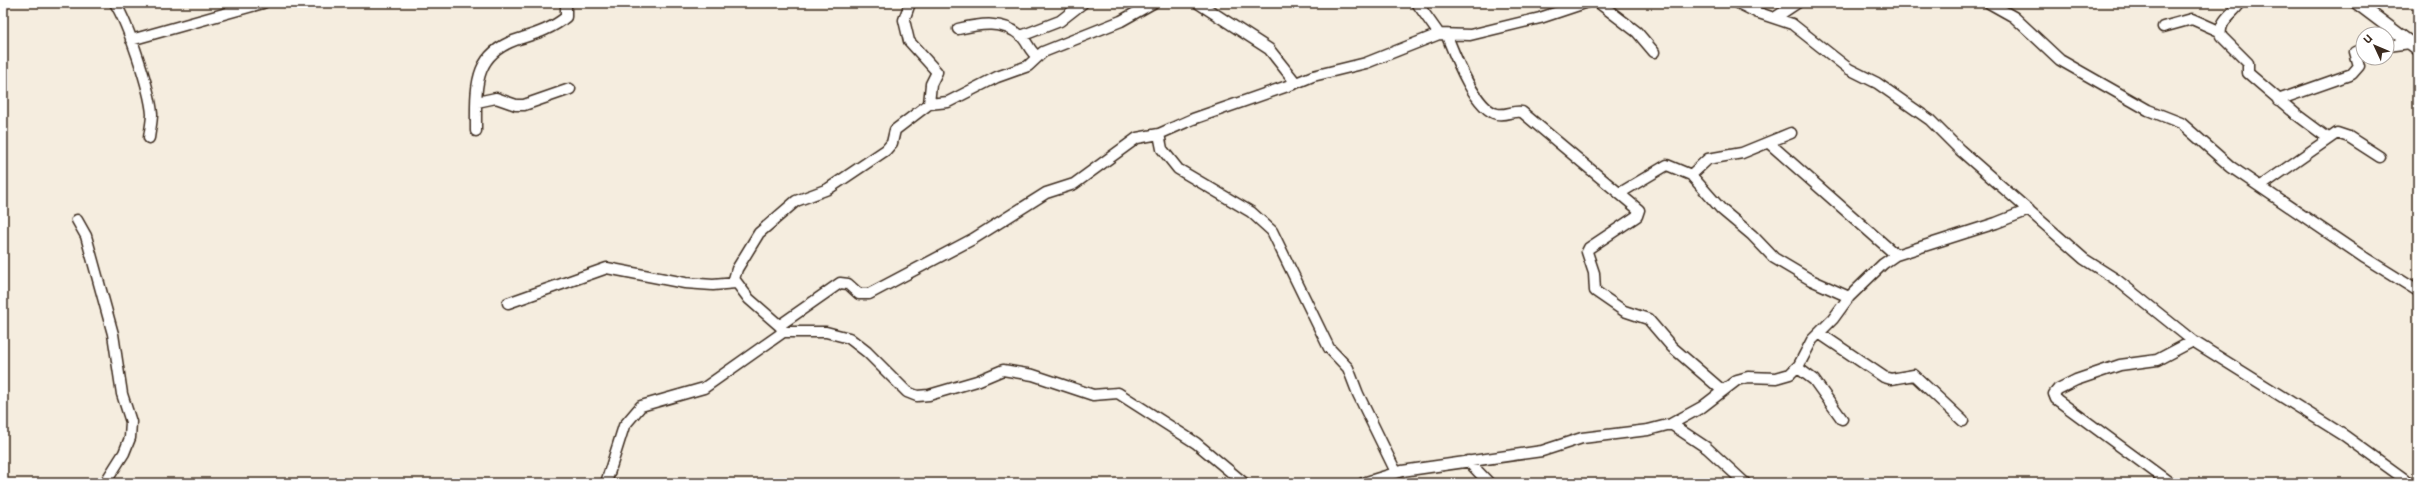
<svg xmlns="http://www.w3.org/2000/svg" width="2421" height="486" font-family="Mali,sans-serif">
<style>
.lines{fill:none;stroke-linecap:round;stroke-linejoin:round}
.minor-casing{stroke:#3b2a1e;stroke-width:13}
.tertiary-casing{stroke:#3b2a1e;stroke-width:15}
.minor{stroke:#fff;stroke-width:10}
.tertiary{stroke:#fff;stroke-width:12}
</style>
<rect width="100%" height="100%" fill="#f5eddf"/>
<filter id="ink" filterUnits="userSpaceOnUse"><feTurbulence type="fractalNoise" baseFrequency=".025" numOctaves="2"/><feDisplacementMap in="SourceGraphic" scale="8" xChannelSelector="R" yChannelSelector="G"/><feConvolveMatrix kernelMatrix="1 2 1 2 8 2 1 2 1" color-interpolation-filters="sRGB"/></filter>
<g filter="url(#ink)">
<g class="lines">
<!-- minor casing -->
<g class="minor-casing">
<path id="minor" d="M115,3C128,24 150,89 152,114C152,121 150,130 149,138
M1198,3L1269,49L1296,83L1193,119L1159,134L1162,149L1178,169L1251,212L1272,231L1329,348L1348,368L1358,394L1396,472
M1417,3L1439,34
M1599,3L1637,32L1654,52
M1738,3L1756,12L1792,24L1849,69L1877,83L1930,120L1960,150L2084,259L2117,280L2193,341L2345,436L2410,483
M1989,3L2014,17L2060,60L2148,110L2181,123L2231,167L2365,258L2418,291
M2240,3C2233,14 2218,21 2221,36L2248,63V73L2297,115L2328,138
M1776,17L1797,3
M2163,27L2192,19L2219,31
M958,29C980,24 1003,20 1021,36C1028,42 1029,51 1037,56
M1021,36L1060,21L1083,3
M1447,36C1455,56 1475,109 1497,114C1506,116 1513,110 1522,112L1639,210L1637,216L1589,248L1587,252L1594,273L1595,291L1624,311L1648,319L1672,347L1723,391
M131,40L263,3
M2387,46L2410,43
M1296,83L1313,76L1366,63L1439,34L1470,35L1540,18L1585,3
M2278,100L2352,74L2359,66L2355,52L2363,49
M477,102L496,98L516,105H524L570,89
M929,104L948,102L997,77L1028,66L1043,52L1121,21L1153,3
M476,131C476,87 472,52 522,38C538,33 553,28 566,17V3
M1791,133L1742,153L1708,159L1691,175L1721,209L1752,235L1774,258L1811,280L1849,297
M1769,143L1896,255
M2261,186L2337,133L2349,137L2380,157
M1620,193L1667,165L1691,175
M77,220L86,236L113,334L122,394L131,422L130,438L124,453L105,483
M508,303L607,268L685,283L713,285L736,283
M780,325L840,283L848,284L859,294H869L973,239L1046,193L1074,184L1137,138L1159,134
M783,332H826L849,338L867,352L907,392L917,396L929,395L977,381L1003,370L1033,375L1093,395L1118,393L1196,443L1244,483
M1819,333L1884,377L1891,379L1914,375L1963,421
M1798,368L1814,380L1842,419
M1671,424L1707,448L1745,483
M1468,461L1489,483
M606,483L624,426L641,406L704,388L782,333L781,327L749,299L734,279L737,269L759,233L796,201L828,189L886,150L892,143L895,130L929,104L931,84L937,72L909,41L904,20L910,3
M1363,483L1402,471L1542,451L1582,438L1648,430L1671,424L1702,407L1737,380L1748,377L1776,378L1790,374L1799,365L1812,340L1833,319L1849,297L1883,264L1896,255L1996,223L2029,210
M2170,483L2056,399L2054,394L2058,389L2076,380L2120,365L2157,360L2193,341"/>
</g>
<!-- tertiary casing -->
<g class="tertiary-casing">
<path id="tertiary" d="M2357,3L2418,49"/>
</g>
<!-- minor -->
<use href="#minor" class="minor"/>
<!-- tertiary -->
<use href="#tertiary" class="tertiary"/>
</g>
</g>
<!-- margin -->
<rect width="2421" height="486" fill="none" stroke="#fff" stroke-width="16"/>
<rect x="8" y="8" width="2405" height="470" fill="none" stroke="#3b2a1e" stroke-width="1.5" filter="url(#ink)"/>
<!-- north arrow -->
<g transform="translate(2375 46) rotate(314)"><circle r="19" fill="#ffffff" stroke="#b1aaa5"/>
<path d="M0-3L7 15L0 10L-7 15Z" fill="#3b2a1e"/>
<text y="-6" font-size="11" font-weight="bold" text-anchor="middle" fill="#3b2a1e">U</text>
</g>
</svg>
